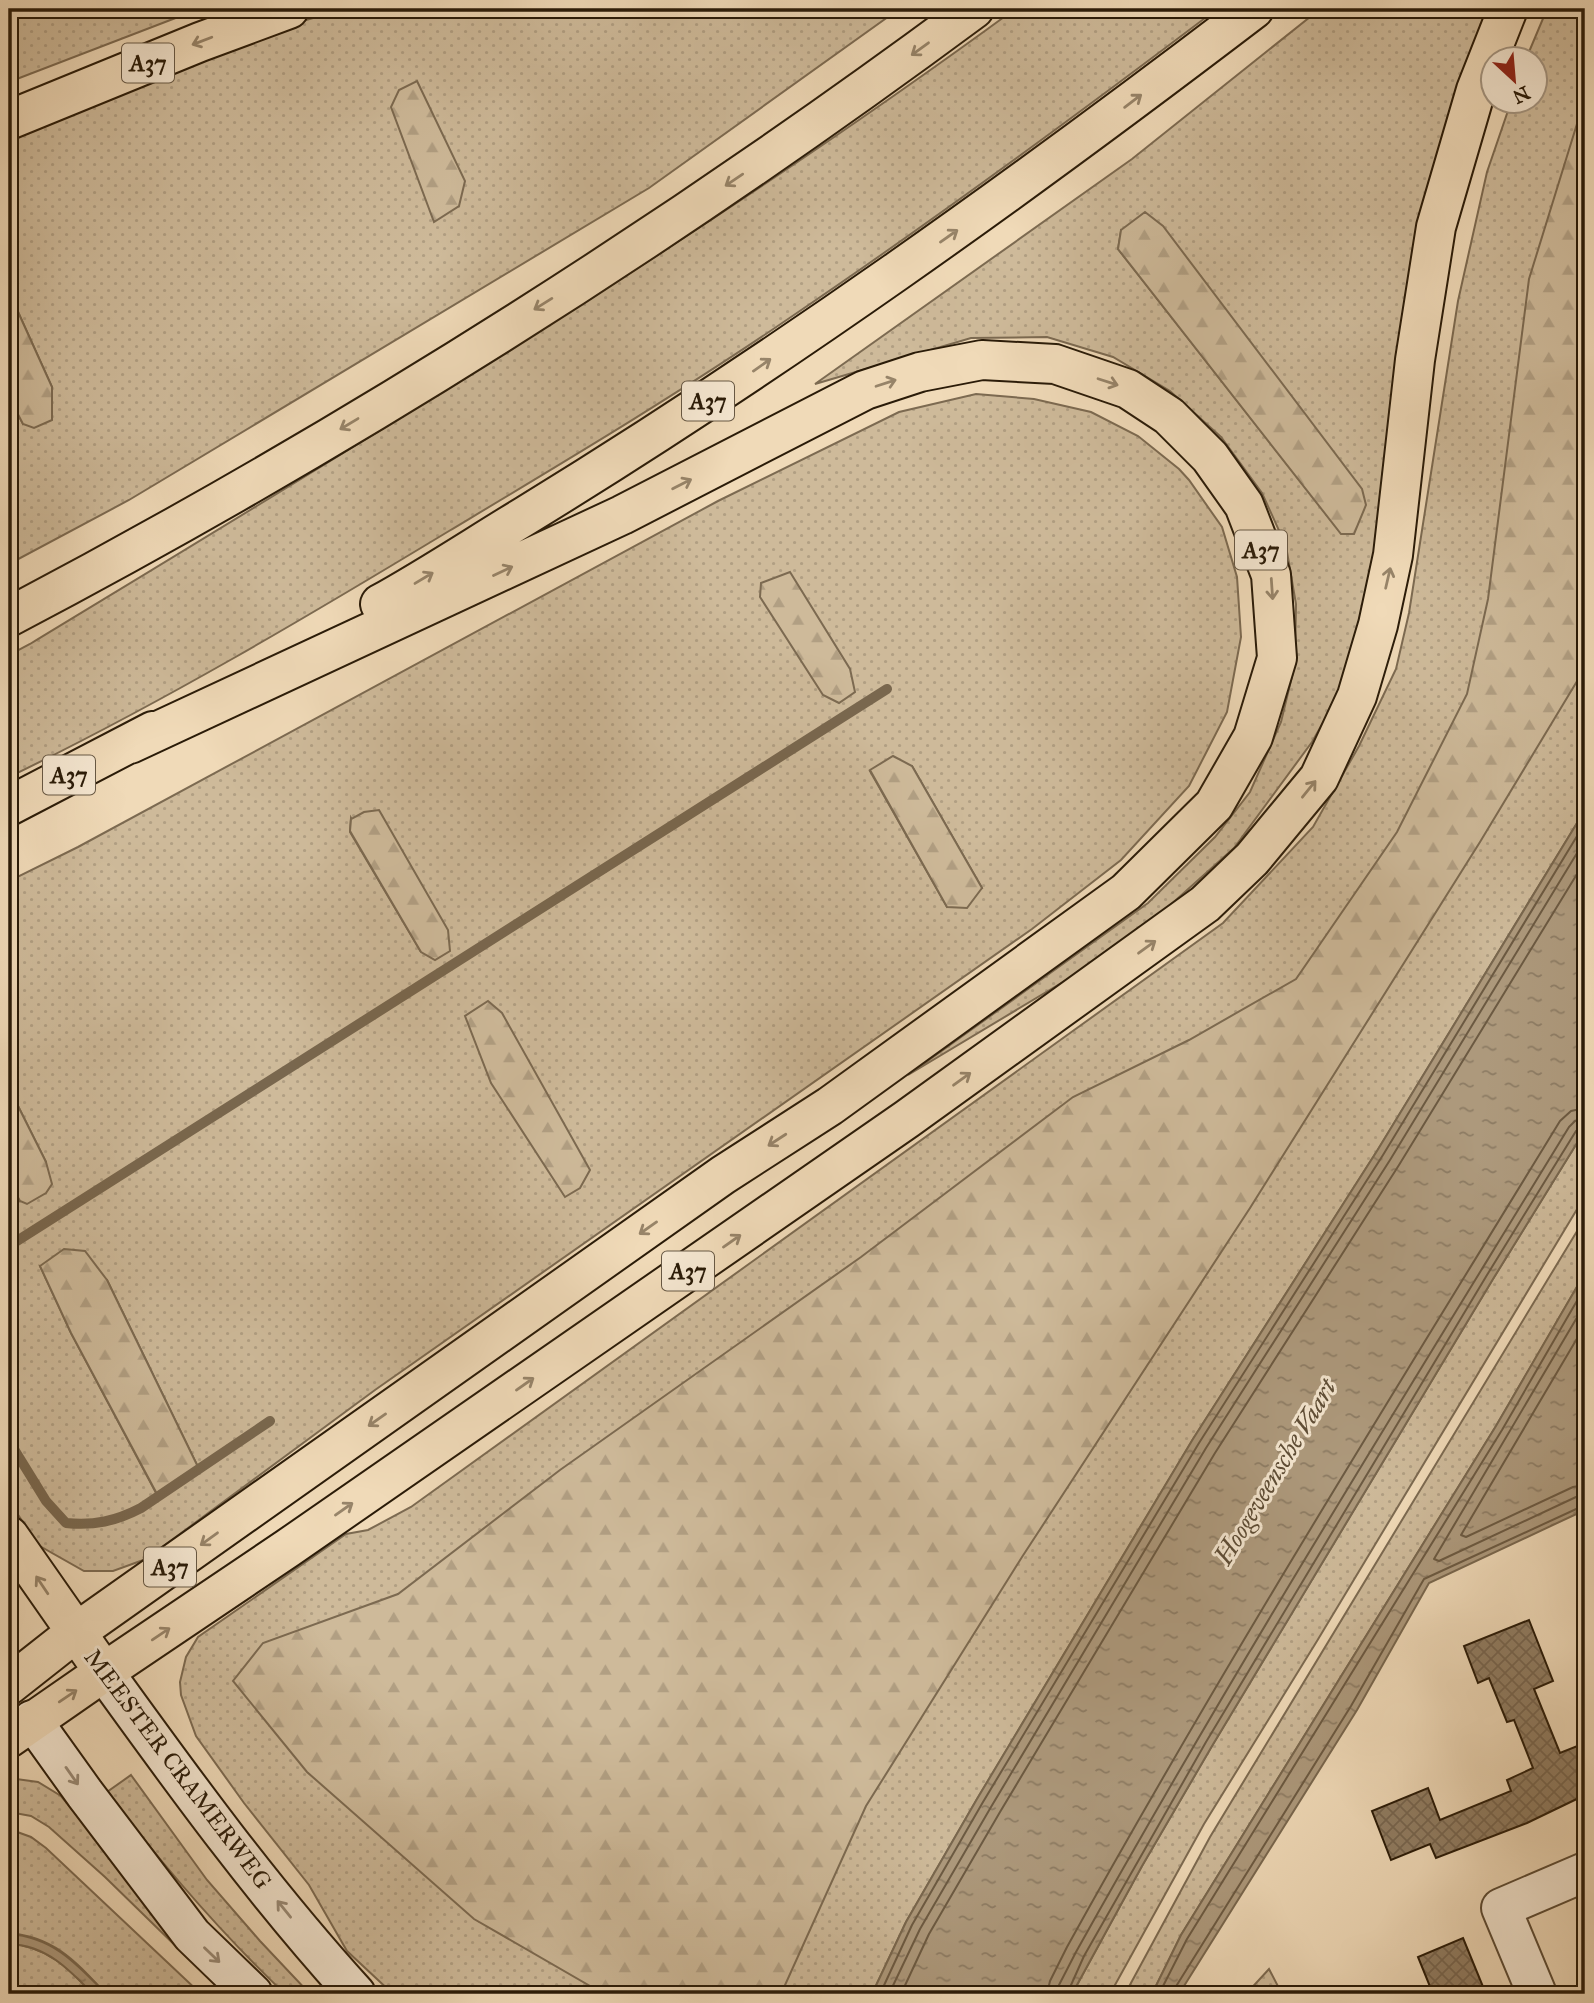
<svg xmlns="http://www.w3.org/2000/svg" width="1594" height="2003" font-family="'IM FELL Great Primer',serif">
<style>
.grass{fill:url(#grass-dots);stroke:#7c6a51;stroke-width:2;fill-rule:evenodd}
.forest{fill:url(#forest-firs);stroke:#7c6a51;stroke-width:2}
.water{fill:url(#water-ripples);stroke:#79674e;stroke-width:2}
.lines{fill:none;stroke-linecap:round;stroke-linejoin:round}
.shore{stroke:#6c5a42;stroke-width:2}
.stream{stroke:#79674e;stroke-width:10}
.building{fill:url(#building-cross-hatch);stroke:#2a1b08;stroke-width:2}
.street-casing{stroke:#5c4b34;stroke-width:42}
.secondary-casing{stroke:#2a1b08;stroke-width:42}
.primary-casing{stroke:#2a1b08;stroke-width:42}
.highway-casing{stroke:#2a1b08;stroke-width:42}
.street{stroke:#f5e7d1;stroke-width:38}
.secondary{stroke:#f5e7d1;stroke-width:38}
.primary{stroke:#f0dab8;stroke-width:38}
.highway{stroke:#f0dab8;stroke-width:38}
.oneway{stroke:#978469}
.oneway2{stroke:#9a8b77}
.labels{text-anchor:middle;stroke-width:6;stroke-linejoin:round;paint-order:stroke}
.shield{fill:#f5e7d1;stroke:#675844;stroke-width:2}
.shield-label{font-size:23px;font-weight:bold;fill:#2a1b08}
.street-label{font-size:24px;fill:#2a1b08;stroke:#f5e7d1}
.water-label{font-size:26px;font-style:italic;fill:#5e4d36;stroke:#f5e7d1}
</style>
<defs>
<pattern id="grass-dots" width="8" height="8" patternUnits="userSpaceOnUse" patternTransform="scale(1.75)"><rect width="8" height="8" fill="#ceba9a"/><path d="M2 2h.1M6 6h.1" fill="none" stroke="#b19f83" stroke-width="1.8" stroke-linecap="round"/></pattern>
<pattern id="forest-firs" width="22" height="20" patternUnits="userSpaceOnUse" patternTransform="scale(1.75)"><rect width="22" height="20" fill="#ceba9a"/><path d="M5 1l3.5 6h-7zM16 11l3.5 6h-7z" fill="#b19f83"/></pattern>
<pattern id="water-ripples" width="26" height="14" patternUnits="userSpaceOnUse" patternTransform="scale(1.75)"><rect width="26" height="14" fill="#ad997c"/><path d="M2 4q2-2 4 0t4 0M15 11q2-2 4 0t4 0" fill="none" stroke="#8d7c64"/></pattern>
<pattern id="building-cross-hatch" width="8" height="8" patternUnits="userSpaceOnUse" patternTransform="scale(1.75)"><rect width="8" height="8" fill="#917e64"/><path d="M0 0l8 8M0 8l8-8" fill="none" stroke="#776650"/></pattern>
</defs>
<rect width="100%" height="100%" fill="#f0dab8"/>
<filter id="stains"><feTurbulence type="fractalNoise" baseFrequency=".00286" numOctaves="4"/><feColorMatrix values="0 0 0 0 .2 0 0 0 0 .09 0 0 0 0 .02 0 0 0 .5 -.17"/></filter>
<radialGradient id="worn" r=".72"><stop offset=".6" stop-color="#630" stop-opacity="0"/><stop offset="1" stop-color="#630" stop-opacity=".3"/></radialGradient>
<!-- grass -->
<path class="grass" d="M9,9H199L9,82Z
M344,9H899L649,188L129,500L9,564V397L23,424L52,387L9,292V134L241,39Z
M1015,9H1217C1077,115 936,219 791,317C680,393 564,462 449,531C305,618 160,704 9,777V655L30,644C364,441 700,240 1015,9Z
M1320,9H1490L1353,660L1328,714L1312,742L1234,848L1167,908L1068,979L908,1075L1148,903L1215,837L1250,792L1281,722L1295,664L1296,604L1286,546L1262,493L1221,437L1170,391L1113,357L1047,337L971,338L815,384L1132,159ZM1121,231L1341,533L1118,249Z
M1547,9H1585V810L1377,1151L1193,1439L977,1799L906,1922L872,1994H393L347,1951L309,1885L244,1803L196,1736L181,1695L180,1682L186,1657L198,1637L346,1534L368,1530L411,1507L1223,923L1313,827L1359,746L1396,669L1409,613L1458,301L1487,172L1511,102H1534V60L1526,59Z
M976,394L1034,399L1091,412L1138,436L1179,469L1189,480L1222,527L1237,577L1241,637L1227,712L1189,786L1121,860L1032,929L375,1390L146,1559L113,1571H84L38,1545L9,1501V1181L20,1201L46,1162L9,1088V881L78,847L718,501L899,412ZM912,766L982,888L947,907L870,771ZM351,818L421,952L350,832ZM40,1266L107,1280L199,1469L156,1493L71,1333Z
M1585,1130V1196L1317,1641L1204,1824L1110,1994H1072L1142,1866L1212,1746L1493,1279Z
M1585,1218V1273L1496,1426L1181,1935L1152,1994H1125L1210,1837Z
M131,1775L207,1880L260,1941L310,1994H285C218,1930 163,1866 107,1792Z
M9,1778L38,1782L61,1796L192,1953L188,1958L105,1877L49,1827L31,1816L9,1812Z
M9,1829L31,1837L46,1848L201,1994H106C76,1962 55,1937 9,1933Z
M9,1944C46,1945 69,1969 93,1994H9Z
M1269,1969L1282,1994H1246Z"/>
<!-- forest -->
<path class="forest" d="M417,81L465,181L459,206L434,222L391,107L399,90Z
M1585,98V668L1480,842L1250,1208L1022,1557L866,1806L781,1994H604L474,1919L307,1772L233,1681L263,1643L398,1594L560,1470L861,1257L1073,1097L1189,1040L1296,979L1397,832L1467,694L1488,599L1529,279Z
M1145,212L1163,226L1362,489L1366,505L1354,534H1341L1118,249L1121,230Z
M9,292L52,387V420L34,428L23,424L9,397Z
M790,572L850,669L855,692L839,703L823,695L760,597L761,583Z
M893,756L912,766L982,888L967,908L947,907L870,770Z
M379,810L448,930L450,951L435,960L421,952L350,831L351,819L364,812Z
M488,1001L502,1013L590,1170L580,1188L565,1197L491,1083L465,1016Z
M9,1088L46,1162L52,1184L46,1193L27,1204L20,1201L9,1181Z
M64,1249L85,1251L107,1280L199,1469L167,1491L157,1494L71,1333L40,1266Z"/>
<!-- water -->
<path class="water" d="M1585,810V1130L1493,1279L1212,1746L1142,1866L1072,1994H872L906,1922L977,1799L1193,1439L1377,1151Z
M1585,1273V1510L1429,1583L1357,1710L1179,1994H1152L1181,1935L1496,1426Z
M9,1934C53,1937 77,1964 106,1994H93C69,1969 46,1945 9,1944Z"/>
<g class="lines">
<!-- shore -->
<path class="shore" d="M1585,1304L1434,1559L1439,1561L1576,1497L1585,1496
M1585,1325L1461,1535L1466,1537L1573,1487L1585,1485
M880,1994L912,1925L983,1802L1199,1443L1383,1155L1585,823
M889,1994L920,1929L991,1807L1206,1448L1390,1160L1585,840
M901,1994L929,1934L1000,1812L1215,1453L1399,1165L1585,861
M1047,1994L1050,1981L1067,1947C1222,1667 1393,1394 1560,1121L1571,1111L1585,1108
M1058,1994L1059,1985L1076,1952C1232,1672 1402,1400 1569,1127L1575,1121L1585,1119
M1067,1994L1084,1956L1206,1742L1487,1275L1576,1131L1585,1128
M1159,1994L1187,1939L1502,1430L1585,1287
M1174,1994L1175,1988L1351,1706L1424,1579L1585,1505"/>
<!-- stream -->
<path class="stream" d="M9,1246L887,689
M9,1441L46,1501L66,1523C94,1526 116,1521 141,1508L270,1421"/>
</g>
<!-- building -->
<path class="building" d="M1529,1620L1553,1681L1534,1689L1560,1753L1585,1743V1795L1527,1823L1436,1858L1430,1844L1391,1860L1372,1811L1428,1788L1440,1820L1511,1791L1507,1780L1533,1768L1514,1720L1507,1722L1489,1678L1478,1683L1464,1646Z
M1463,1938L1486,1994H1433L1418,1957Z"/>
<g class="lines">
<!-- street casing -->
<g class="street-casing">
<path id="street" d="M1537,1994L1501,1908L1585,1872"/>
</g>
<!-- secondary casing -->
<g class="secondary-casing">
<path id="secondary" d="M104,1672C184,1783 264,1893 356,1994
M32,1720L85,1794L192,1935L253,1994"/>
</g>
<!-- primary casing -->
<g class="primary-casing">
<path id="primary" d="M9,1536L104,1672L9,1738
M9,1685L75,1633"/>
</g>
<!-- highway casing -->
<g class="highway-casing">
<path id="highway" d="M9,120L200,42L289,9
M380,604C429,577 477,545 525,516C778,361 1018,189 1254,9
M9,617C345,440 669,235 974,9
M9,806L153,731
M75,1633L723,1175L830,1106L1126,892L1214,805L1253,737L1277,658L1271,575L1244,505L1210,457L1169,416L1128,389L1055,364L982,360L920,372L865,390L622,515L130,744
M104,1672L288,1548L907,1119L1205,904L1252,859L1319,778L1357,696L1378,625L1393,555L1415,360L1436,227L1476,90L1508,9"/>
</g>
<!-- street -->
<use href="#street" class="street"/>
<!-- secondary -->
<use href="#secondary" class="secondary"/>
<!-- primary -->
<use href="#primary" class="primary"/>
<!-- highway -->
<use href="#highway" class="highway"/>
</g>
<!-- one-way arrows -->
<defs><path id="oneway-shaft" d="M-6 0H5M1.5-3L5.5 0L1.5 3" fill="none" stroke-width="1.6" stroke-linecap="round" stroke-linejoin="round" transform="scale(1.75)"/></defs>
<g class="oneway">
<use href="#oneway-shaft" transform="translate(202 41) rotate(159)"/>
<use href="#oneway-shaft" transform="translate(920 49) rotate(144)"/>
<use href="#oneway-shaft" transform="translate(1133 101) rotate(-37)"/>
<use href="#oneway-shaft" transform="translate(734 180) rotate(146)"/>
<use href="#oneway-shaft" transform="translate(949 236) rotate(-35)"/>
<use href="#oneway-shaft" transform="translate(543 304) rotate(148)"/>
<use href="#oneway-shaft" transform="translate(762 365) rotate(-35)"/>
<use href="#oneway-shaft" transform="translate(1108 382) rotate(18)"/>
<use href="#oneway-shaft" transform="translate(886 383) rotate(-18)"/>
<use href="#oneway-shaft" transform="translate(349 424) rotate(149)"/>
<use href="#oneway-shaft" transform="translate(682 484) rotate(-27)"/>
<use href="#oneway-shaft" transform="translate(503 571) rotate(-25)"/>
<use href="#oneway-shaft" transform="translate(424 578) rotate(-31)"/>
<use href="#oneway-shaft" transform="translate(1388 578) rotate(-77)"/>
<use href="#oneway-shaft" transform="translate(1272 589) rotate(86)"/>
<use href="#oneway-shaft" transform="translate(1309 789) rotate(-51)"/>
<use href="#oneway-shaft" transform="translate(1147 947) rotate(-36)"/>
<use href="#oneway-shaft" transform="translate(962 1079) rotate(-36)"/>
<use href="#oneway-shaft" transform="translate(777 1140) rotate(147)"/>
<use href="#oneway-shaft" transform="translate(648 1228) rotate(145)"/>
<use href="#oneway-shaft" transform="translate(732 1241) rotate(-35)"/>
<use href="#oneway-shaft" transform="translate(525 1384) rotate(-35)"/>
<use href="#oneway-shaft" transform="translate(377 1420) rotate(145)"/>
<use href="#oneway-shaft" transform="translate(344 1509) rotate(-35)"/>
<use href="#oneway-shaft" transform="translate(209 1539) rotate(144)"/>
<use href="#oneway-shaft" transform="translate(42 1585) rotate(-124)"/>
<use href="#oneway-shaft" transform="translate(161 1634) rotate(-34)"/>
<use href="#oneway-shaft" transform="translate(68 1696) rotate(-34)"/>
</g>
<g class="oneway2">
<use href="#oneway-shaft" transform="translate(72 1776) rotate(55)"/>
<use href="#oneway-shaft" transform="translate(284 1909) rotate(-129)"/>
<use href="#oneway-shaft" transform="translate(212 1955) rotate(44)"/>
</g>
<g class="labels">
<!-- shield labels -->
<g class="shield">
<rect x="122" y="43.5" width="52" height="39" rx="5"/>
<rect x="682" y="381.5" width="52" height="39" rx="5"/>
<rect x="1235" y="530.5" width="52" height="39" rx="5"/>
<rect x="43" y="755.5" width="52" height="39" rx="5"/>
<rect x="662" y="1251.5" width="52" height="39" rx="5"/>
<rect x="144" y="1547.5" width="52" height="39" rx="5"/>
</g>
<g class="shield-label">
<text x="148" y="71">A37</text>
<text x="708" y="409">A37</text>
<text x="1261" y="558">A37</text>
<text x="69" y="783">A37</text>
<text x="688" y="1279">A37</text>
<text x="170" y="1575">A37</text>
</g>
<!-- street labels -->
<g class="street-label">
<text transform="translate(178 1769) rotate(53)" y="8">MEESTER CRAMERWEG</text>
</g>
<!-- water labels -->
<g class="water-label">
<text transform="translate(1275 1472) rotate(-59)" y="9">Hoogeveensche Vaart</text>
</g>
</g>
<!-- margin -->
<rect width="1594" height="2003" fill="none" stroke="#f0dab8" stroke-width="35"/>
<rect x="10" y="10" width="1573" height="1982" fill="none" stroke="#2a1b08" stroke-width="3.5"/>
<rect x="18" y="18" width="1559" height="1968" fill="none" stroke="#2a1b08" stroke-width="2"/>
<!-- north arrow -->
<g transform="translate(1514 80) rotate(154)"><circle r="33" fill="#f5e7d1" stroke="#a49581" stroke-width="2"/>
<path d="M0-5L12 26L0 18L-12 26Z" fill="#8f2418"/>
<text y="-10" font-size="19" font-weight="bold" text-anchor="middle" fill="#2a1b08">N</text>
</g>
<rect width="100%" height="100%" filter="url(#stains)"/>
<rect width="100%" height="100%" fill="url(#worn)"/>
</svg>
